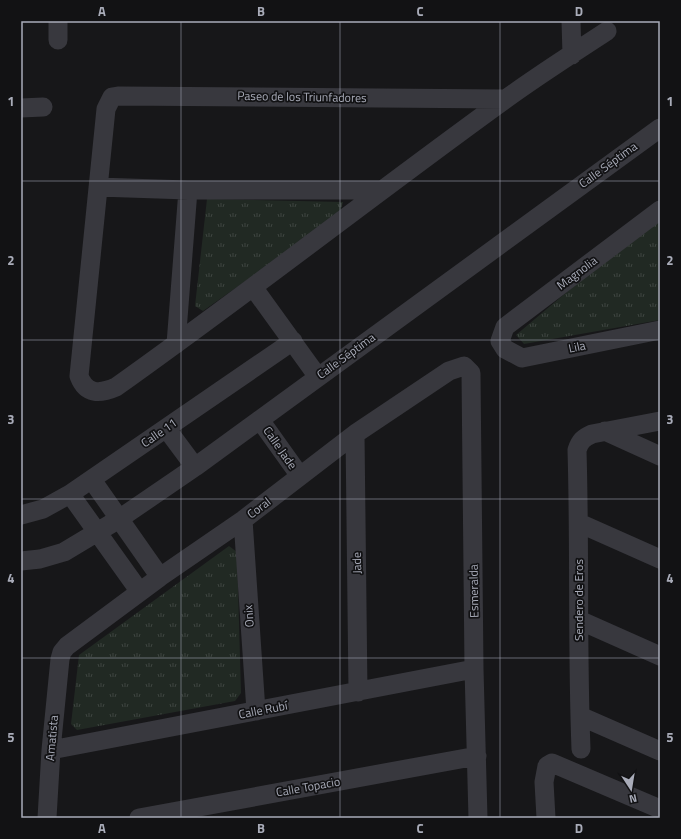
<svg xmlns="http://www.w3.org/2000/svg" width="681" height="839" font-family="'Titillium Web',sans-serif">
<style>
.grass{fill:url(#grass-tufts)}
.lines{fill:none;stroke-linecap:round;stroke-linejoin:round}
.minor{stroke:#38383e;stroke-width:19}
.grid{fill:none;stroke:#a9acb9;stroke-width:1;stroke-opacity:0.55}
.labels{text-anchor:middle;stroke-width:3.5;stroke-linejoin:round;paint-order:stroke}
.street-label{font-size:12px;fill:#a9acb9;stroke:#121214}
.neatline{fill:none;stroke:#a9acb9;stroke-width:1.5}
.grid-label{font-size:13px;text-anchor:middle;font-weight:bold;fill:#a9acb9}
</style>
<defs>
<pattern id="grass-tufts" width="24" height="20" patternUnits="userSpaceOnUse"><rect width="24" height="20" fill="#212923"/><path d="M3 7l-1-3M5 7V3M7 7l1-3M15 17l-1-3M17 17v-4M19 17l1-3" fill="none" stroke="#3e4541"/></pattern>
</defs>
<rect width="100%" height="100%" fill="#171719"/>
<!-- grass -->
<path class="grass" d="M207,199L343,202L340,214L203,311L195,306Z
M660,220V320L524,344L516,335L588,274Z
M229,546L237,552L241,693L235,701L77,730L71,724L79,655Z"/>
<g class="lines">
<!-- minor -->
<path class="minor" d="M571,21L572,55
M58,40V21
M505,99L118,96L112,97L106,109L79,376C86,395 100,394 116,387C247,294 373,195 503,101C537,76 572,54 607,31
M21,108L43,107
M98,187L188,190H381
M660,210L505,327L500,341L505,349L522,358L660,330
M253,287L318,377
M176,344L188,190
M260,420L300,476
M166,428L195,467
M605,431L660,456
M355,434L358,692
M92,480L160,577
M70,494L140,592
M21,515L43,509L70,494L293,341
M243,520L256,711
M579,523L660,559
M21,561L40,559L64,552L119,519L195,467L660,128
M579,620L660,656
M580,716L660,751
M581,749C577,649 580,550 577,450C580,441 583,438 592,434L660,421
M51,750L474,669
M47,818L51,750L60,659L62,652L67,646L160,577L243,520L355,434L449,371L464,366L471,373L474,669L478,818
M139,818L477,756
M546,818L544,782L547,766L552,763L660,809"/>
</g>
<!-- grid -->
<path class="grid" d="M181,21V818M340,21V818M500,21V818M21,181H660M21,340H660M21,499H660M21,658H660"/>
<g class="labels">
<!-- street labels -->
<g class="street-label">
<text transform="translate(302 97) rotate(1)" y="4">Paseo de los Triunfadores</text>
<text transform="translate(608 165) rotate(-36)" y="4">Calle Séptima</text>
<text transform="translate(577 273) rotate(-37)" y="4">Magnolia</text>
<text transform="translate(577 347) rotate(-12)" y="4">Lila</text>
<text transform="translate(346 356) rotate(-36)" y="4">Calle Séptima</text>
<text transform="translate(159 433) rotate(-35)" y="4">Calle 11</text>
<text transform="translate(280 448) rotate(55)" y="4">Calle Jade</text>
<text transform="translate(259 508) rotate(-38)" y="4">Coral</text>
<text transform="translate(357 563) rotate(-91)" y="4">Jade</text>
<text transform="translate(474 591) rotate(-91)" y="4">Esmeralda</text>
<text transform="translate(579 600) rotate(-90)" y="4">Sendero de Eros</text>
<text transform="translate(249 616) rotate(-94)" y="4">Onix</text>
<text transform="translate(263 710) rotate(-11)" y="4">Calle Rubí</text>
<text transform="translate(52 738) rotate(-85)" y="4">Amatista</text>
<text transform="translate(308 787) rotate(-10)" y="4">Calle Topacio</text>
</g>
</g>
<!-- border -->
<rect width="681" height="839" fill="none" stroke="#121214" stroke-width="44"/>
<!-- north arrow -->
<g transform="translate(631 789) rotate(168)" stroke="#121214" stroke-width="3" paint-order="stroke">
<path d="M0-3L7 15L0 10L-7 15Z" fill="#a9acb9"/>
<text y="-6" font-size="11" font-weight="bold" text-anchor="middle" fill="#a9acb9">N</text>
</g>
<rect x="22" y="22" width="637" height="795" class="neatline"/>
<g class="grid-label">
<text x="102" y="16">A</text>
<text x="261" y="16">B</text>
<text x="420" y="16">C</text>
<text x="579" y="16">D</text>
<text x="11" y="106">1</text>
<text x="670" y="106">1</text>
<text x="11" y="265">2</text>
<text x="670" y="265">2</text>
<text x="11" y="424">3</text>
<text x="670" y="424">3</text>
<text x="11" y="583">4</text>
<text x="670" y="583">4</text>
<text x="11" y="742">5</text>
<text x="670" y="742">5</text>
<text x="102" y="833">A</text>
<text x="261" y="833">B</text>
<text x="420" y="833">C</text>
<text x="579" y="833">D</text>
</g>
</svg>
